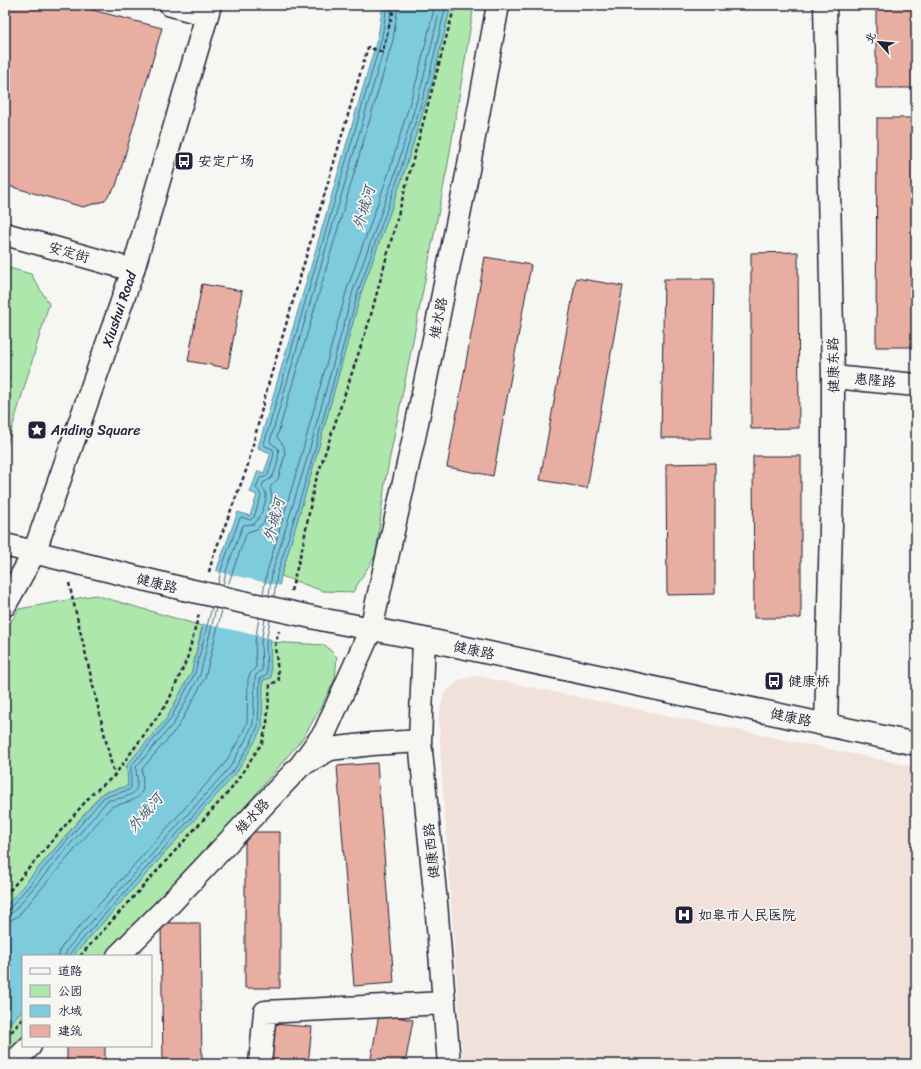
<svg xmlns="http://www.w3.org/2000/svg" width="921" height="1069" font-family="Sriracha,'LXGW WenKai TC',sans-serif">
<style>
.built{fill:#f2e0da}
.green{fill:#ade7ac;stroke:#688474}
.water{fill:#7fcbde;stroke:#5a879d}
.pier{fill:#f6f6f2}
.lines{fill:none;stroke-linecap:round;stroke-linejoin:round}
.shore{stroke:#47667c;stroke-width:1}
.building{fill:#e8aea2;stroke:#22223b}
.minor-casing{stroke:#22223b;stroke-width:25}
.path{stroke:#22223b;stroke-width:2.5;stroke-dasharray:4 3;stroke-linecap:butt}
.minor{stroke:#f6f6f2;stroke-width:22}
.minor-bridge-casing{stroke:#22223b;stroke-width:25;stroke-linecap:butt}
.minor-bridge{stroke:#f6f6f2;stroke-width:22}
.labels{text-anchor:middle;stroke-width:3.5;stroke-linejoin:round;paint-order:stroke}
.poi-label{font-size:14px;fill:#22223b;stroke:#f6f6f2;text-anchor:start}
.street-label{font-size:14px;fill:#22223b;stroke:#f6f6f2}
.water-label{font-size:15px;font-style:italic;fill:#3e556c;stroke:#f6f6f2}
</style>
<rect width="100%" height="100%" fill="#f6f6f2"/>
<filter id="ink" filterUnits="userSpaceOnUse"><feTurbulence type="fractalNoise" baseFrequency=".025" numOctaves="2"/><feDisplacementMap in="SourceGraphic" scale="8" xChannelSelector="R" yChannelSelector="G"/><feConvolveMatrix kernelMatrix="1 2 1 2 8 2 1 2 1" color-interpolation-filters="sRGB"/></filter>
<g filter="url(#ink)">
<!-- built -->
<path class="built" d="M477,676L916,767V1064H463L441,763L439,716L444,694L459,680Z"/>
<!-- green -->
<path class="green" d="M451,5H474L448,164L385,482L376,554L353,592L323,591L281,576L314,464L361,293L403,176L432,82Z
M5,267L31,274L49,304L5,452Z
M95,595L202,626L192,671L167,718L127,765L128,786L102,793L5,907V631L19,609Z
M270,642L325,645L337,657L335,679L321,707L303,738L164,903L111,956H73L237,772L262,727L263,680L271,678Z
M23,1009V1044L5,1062V1028Z"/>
<!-- water -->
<path class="water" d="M383,5H451L432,82L403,176L361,293L314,464L281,576L270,642L271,678L263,680L262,727L253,745L237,772L73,956H23V1009L5,1028V907L103,793L128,786L127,765L167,718L192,671L218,566L238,512L250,516L257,495L250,492L258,471L264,473L271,453L258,448L378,36Z"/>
<!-- pier -->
<path class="pier" d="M215,571L281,586L273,639L201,623Z"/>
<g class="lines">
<!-- shore -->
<path class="shore" d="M218,584L222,567L240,518L242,517L250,520L254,517L261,496L260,493L256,488L260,478L265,477L268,475L274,454L273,449L265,446L264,444L382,37L387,5
M223,585L227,568L243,525L254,524C259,520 267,502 266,495C266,492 263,489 262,486L264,482C267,481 270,480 272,477C276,471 280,455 278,448L271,443L270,441L387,38L392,5
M228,586L233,570L247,532L257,529L264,522L272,499L270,487L278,479L285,455L284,446L277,437L393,40L398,5
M263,594L267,572L300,460L347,289L389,172L417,79L435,5
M269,595L272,573L306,462L353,291L395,174L423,80L441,5
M274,596L277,575L311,463L358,292L399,175L428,81L446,5
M5,910L10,908L104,797L129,790L131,788V766L170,720L195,673L212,607
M5,915L9,914L13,912L107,801C116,798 135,798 137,786C138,780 136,774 136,767L174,723L200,675L216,608
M5,921L11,920L18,916L111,807C123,802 143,802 143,786C143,780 142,775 142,769L178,727L205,678L222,610
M59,956L60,950L63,945L225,763L240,738L247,723L248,679L250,674L256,667L255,642L259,618
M65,956L68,948L230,767L245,741L253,724L255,679L256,675L262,670L261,642L265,619
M70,956L71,952L234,770L250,744L258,726L260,679L267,674L266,642L270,620"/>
</g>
<!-- building -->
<path class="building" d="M5,5H73L162,28L116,186L104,201L83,207L5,185Z
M876,5H916V88H876Z
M877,118H916V347H876Z
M798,252L799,428L751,429V253Z
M485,257L531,265L493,476L447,467Z
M576,278L623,286L587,488L540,480Z
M664,279H714L711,438H661Z
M202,284L242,291L228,368L188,361Z
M753,456H801V618H754Z
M715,463V594L667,595L666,464Z
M377,763L394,983L354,986L337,766Z
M245,832H280V988H245Z
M161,923H200L202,1064H163Z
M379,1014L413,1020L405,1064H370Z
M273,1024L312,1027L308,1064H270Z
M67,1046H105V1064H67Z"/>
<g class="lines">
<!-- minor casing -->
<g class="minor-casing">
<path id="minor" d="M171,5L207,15
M825,5L833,377V446L826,725
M5,234L133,270
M833,377L916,385
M5,545L184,589
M5,605L34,553L133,270L210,5
M325,620L424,639L916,744
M424,639L420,741L436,903L449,1064
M301,765L325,732L371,629L415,433L468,170L498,5
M118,956L167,907L301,765L330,749L372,744L420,741
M12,1064L30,1046
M260,1064L265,1012L444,1003"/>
</g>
<!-- path -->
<path class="path" d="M209,572L213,557L247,468L267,389L368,47L382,52L395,5
M69,583L114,775
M291,591L303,545L314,486L369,322L455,5
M5,896L92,794L114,776L168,702L187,659L199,614
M80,956L232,788L262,743L267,723L270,684L279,681L275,646L279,631
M11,1032L23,1019"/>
<!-- minor -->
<use href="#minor" class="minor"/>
<!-- minor-bridge casing -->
<g class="minor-bridge-casing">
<path id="minor-bridge" d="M184,589L325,620"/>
</g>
<!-- minor-bridge -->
<use href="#minor-bridge" class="minor-bridge"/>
</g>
</g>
<!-- icons -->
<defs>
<g id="bus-square" transform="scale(1)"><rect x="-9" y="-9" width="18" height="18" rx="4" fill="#22223b" stroke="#f6f6f2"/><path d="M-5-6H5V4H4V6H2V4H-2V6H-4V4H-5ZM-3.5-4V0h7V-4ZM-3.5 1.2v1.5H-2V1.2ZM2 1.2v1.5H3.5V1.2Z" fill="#fff"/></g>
<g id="sight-square" transform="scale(1)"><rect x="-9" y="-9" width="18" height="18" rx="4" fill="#22223b" stroke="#f6f6f2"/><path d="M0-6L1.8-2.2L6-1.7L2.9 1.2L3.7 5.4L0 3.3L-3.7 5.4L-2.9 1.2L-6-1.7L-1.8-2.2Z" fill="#fff"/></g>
<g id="hospital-square" transform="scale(1)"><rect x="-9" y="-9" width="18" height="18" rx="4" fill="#22223b" stroke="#f6f6f2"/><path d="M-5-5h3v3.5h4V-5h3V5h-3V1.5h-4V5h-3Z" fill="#fff"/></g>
</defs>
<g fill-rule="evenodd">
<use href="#bus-square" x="184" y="161"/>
<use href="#sight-square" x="37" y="430"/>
<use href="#bus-square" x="774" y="681"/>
<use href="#hospital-square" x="684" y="915"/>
</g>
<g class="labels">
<!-- poi labels -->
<g class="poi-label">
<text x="198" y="166">安定广场</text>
<text x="51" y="435">Anding Square</text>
<text x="788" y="686">健康桥</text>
<text x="698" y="920">如皋市人民医院</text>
</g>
<!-- street labels -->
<g class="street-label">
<text transform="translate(69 252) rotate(16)" y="5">安定街</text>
<text transform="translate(119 309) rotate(-71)" y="5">Xiushui Road</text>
<text transform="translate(438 318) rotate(-79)" y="5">雉水路</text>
<text transform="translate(833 365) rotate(-91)" y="5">健康东路</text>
<text transform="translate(875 380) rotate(5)" y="5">惠隆路</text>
<text transform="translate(157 583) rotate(14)" y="5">健康路</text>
<text transform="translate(474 650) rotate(12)" y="5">健康路</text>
<text transform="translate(791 717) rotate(12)" y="5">健康路</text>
<text transform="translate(252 816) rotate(-47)" y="5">雉水路</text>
<text transform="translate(431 851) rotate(-96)" y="5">健康西路</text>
</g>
<!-- water labels -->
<g class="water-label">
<text transform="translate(364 208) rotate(-74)" y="5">外城河</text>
<text transform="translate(274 520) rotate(-75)" y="5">外城河</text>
<text transform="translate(145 813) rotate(-49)" y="5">外城河</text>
</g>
</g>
<!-- margin -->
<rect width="921" height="1069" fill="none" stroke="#f6f6f2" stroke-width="20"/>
<rect x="10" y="10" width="901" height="1049" fill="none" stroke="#22223b" stroke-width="1.5" filter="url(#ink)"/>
<!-- legend -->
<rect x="22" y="955" width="130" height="92" fill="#f6f6f2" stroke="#a1a1a9"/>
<rect x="30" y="968" width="20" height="6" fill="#f6f6f2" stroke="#a1a1a9"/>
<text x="58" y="975" font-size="12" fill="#22223b">道路</text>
<rect x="30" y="985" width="20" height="12" fill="#ade7ac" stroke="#a1a1a9"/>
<text x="58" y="995" font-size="12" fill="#22223b">公园</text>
<rect x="30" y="1005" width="20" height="12" fill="#7fcbde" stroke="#a1a1a9"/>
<text x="58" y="1015" font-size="12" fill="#22223b">水域</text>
<rect x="30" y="1025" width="20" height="12" fill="#e8aea2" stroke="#a1a1a9"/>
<text x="58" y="1035" font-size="12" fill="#22223b">建筑</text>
<!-- north arrow -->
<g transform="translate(879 42) rotate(297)" stroke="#f6f6f2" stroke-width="3" paint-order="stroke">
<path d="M0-3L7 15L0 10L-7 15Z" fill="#22223b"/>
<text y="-6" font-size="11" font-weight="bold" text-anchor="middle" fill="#22223b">北</text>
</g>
</svg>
